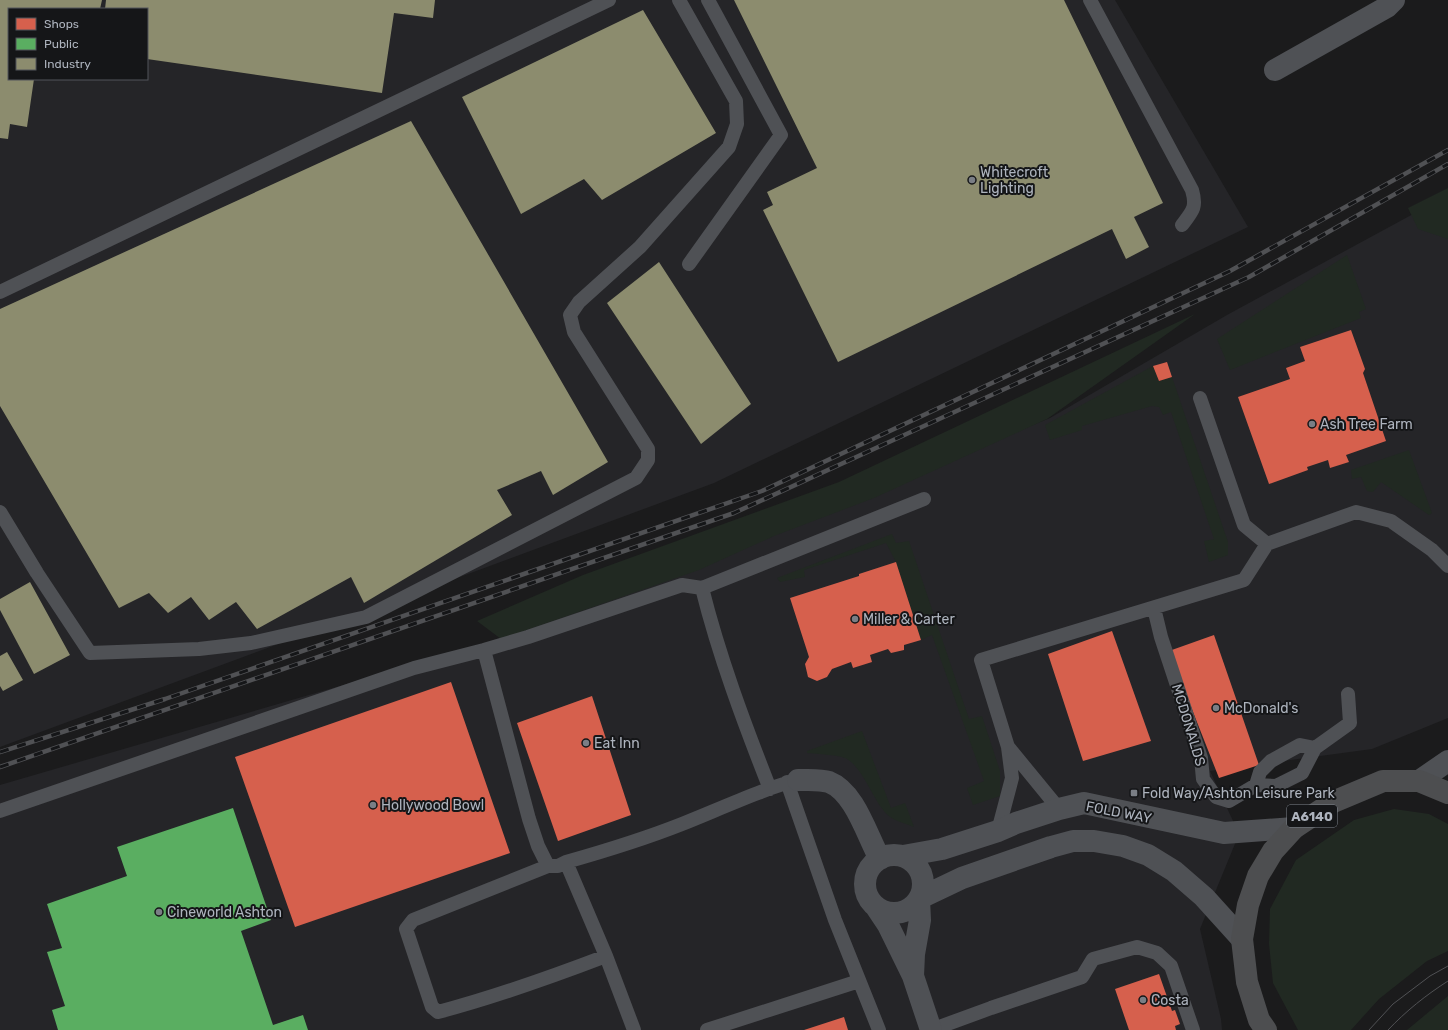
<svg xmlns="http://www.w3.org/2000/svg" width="1448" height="1030" font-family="Rubik,sans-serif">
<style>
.built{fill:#252528;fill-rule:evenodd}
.green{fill:#212922}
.shops{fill:#d6604d}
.public{fill:#5aae61}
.industry{fill:#8c8c6e}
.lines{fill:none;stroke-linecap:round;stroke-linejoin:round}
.service{stroke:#4f5155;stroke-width:14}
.minor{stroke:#4f5155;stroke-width:22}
.trunk{stroke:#4d4e50;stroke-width:22}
.tram{stroke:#505154;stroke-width:1}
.rail-casing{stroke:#505154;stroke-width:4.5}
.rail{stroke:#151618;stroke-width:3;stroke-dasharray:9;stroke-linecap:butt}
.poi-dot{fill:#7a7e85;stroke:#151618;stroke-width:1.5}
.labels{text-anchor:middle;stroke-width:4;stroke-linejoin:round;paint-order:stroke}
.shield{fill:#151618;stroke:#7f848c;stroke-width:1}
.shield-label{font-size:13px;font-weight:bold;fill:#adb3bd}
.poi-label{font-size:14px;fill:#adb3bd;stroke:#151618;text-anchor:start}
.street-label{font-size:14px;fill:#adb3bd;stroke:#151618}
</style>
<rect width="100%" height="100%" fill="#1b1b1c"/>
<!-- built -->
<path class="built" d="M0,0H1115L1248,227L714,483L0,747ZM9,9H147V79H9Z
M1415,213L1448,224V718L1372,749L1210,771L1239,834L1200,929L1221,1019L1222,1030H0V785L501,639L1050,418L1227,315Z"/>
<!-- green -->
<path class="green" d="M1448,188V239L1418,229L1408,208Z
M1347,255L1366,309L1359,312L1361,318L1230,370L1217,339Z
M1195,314L1047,419L874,498L774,536L699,570L501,639L477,621L583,575L839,482Z
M1153,366L1159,381L1172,377L1228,542V555L1209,562L1204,541L1214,539L1171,412L1163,415L1159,407L1152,406L1082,426V430L1050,440L1045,425Z
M1409,450L1432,513L1429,515L1381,482L1373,492L1367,491L1361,477L1352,479L1351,470Z
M892,534L896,543L909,541L969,719L982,716L1000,771V796L973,805L967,788L984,781L932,635L921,640L896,562L886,543L804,570L805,577L780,582L777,578Z
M862,731L891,808L905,803L914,827C904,823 890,820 884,811C872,797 863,769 847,759C841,755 816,754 807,753V751Z
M1394,809L1429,814L1448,824V951L1427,961L1379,999L1351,1030H1298L1273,983L1269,944L1270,909L1296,860L1354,820Z
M1448,996V1030H1407Z"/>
<!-- shops -->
<path class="shops" d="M1351,330L1365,369L1363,373L1386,441L1346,455L1349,462L1330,468L1328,460L1307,467L1308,470L1269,484L1238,397L1290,379L1286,368L1305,361L1300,347Z
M1167,362L1172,377L1159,381L1153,366Z
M896,562L921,640L904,645V650L891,653L888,649L870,655L872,662L853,668L851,662L832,669L827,677L817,681L808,677L805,664L809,657L790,598L859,576V574Z
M1112,631L1151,741L1083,761L1048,654Z
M1214,635L1259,765L1219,778L1169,651Z
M451,682L510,853L295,927L235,757Z
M592,696L631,815L558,841L517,723Z
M1159,974L1172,1011L1175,1010L1180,1024L1175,1026L1176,1030H1129L1115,989Z
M844,1017L848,1030H804Z"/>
<!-- public -->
<path class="public" d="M233,808L271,920L241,931L273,1025L303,1015L308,1030H58L52,1010L65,1006L47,952L62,948L47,904L127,876L117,847Z"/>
<!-- industry -->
<path class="industry" d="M0,0H102L100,9H9V79H34L27,127L10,124L8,139L0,138Z
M106,0H435L433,18L394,13L382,93L147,59V9H105Z
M734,0H1064L1163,203L1134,217L1149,247L1126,259L1112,229L838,362L763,210L773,205L767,192L817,168Z
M643,10L716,133L602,200L584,179L521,214L462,97Z
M411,121L608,462L553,495L541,471L497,490L512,515L364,603L351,577L257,629L236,602L209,620L191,597L168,613L149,593L119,608L0,406V309Z
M659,262L751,404L701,444L607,303Z
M30,582L70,655L34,674L0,610V599Z
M7,652L23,680L3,691L0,686V656Z"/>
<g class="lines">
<!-- service -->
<path class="service" d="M1090,0L1192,190C1197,207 1193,211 1182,225
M689,264L781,135L708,0
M0,292L609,0
M1200,398L1244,525L1267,544
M0,512L37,573L90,653L199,649L251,643L366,617L636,478L648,460V449L574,332L570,315L579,302L640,247L729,147L737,124L736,101L679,0
M702,588L924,499
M1154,608L1161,637L1201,758L1203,779L1216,797L1229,801L1256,785L1276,786L1302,773L1315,748L1350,723L1348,694
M484,650L529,819L538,846L548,866
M1009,748L1059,809
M787,782L835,920L879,1030
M1256,785L1260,772L1271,761L1300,745L1315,748
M0,811L414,668L484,650L528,637L682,585L702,588C719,656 744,723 770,789
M998,831L1012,778L1008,747L981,660L1244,580L1267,544L1356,512L1391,521L1432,550L1448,566
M566,862L606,956L634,1030
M606,956C551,977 495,997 438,1012L432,1007L406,929L413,920L548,866H558L566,862C605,851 644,839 682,824C707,814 732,803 758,793C771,788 784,783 798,780
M707,1030L859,981
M931,1030L991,1008L1082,977L1093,959L1137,947L1157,953L1171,966L1193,1030"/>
<!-- minor -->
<path class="minor" d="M1275,70L1387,7L1394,0
M798,780C808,780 820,779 829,782C855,792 867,836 880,859
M1419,781L1448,761
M865 884a29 29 0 1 1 58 0a29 29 0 1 1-58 0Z
M903,856L942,849L998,831L1016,823L1059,809L1084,803L1224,833L1294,828
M920,898L962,878L1051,847L1073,841H1094L1123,846L1148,855L1174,871L1204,897L1242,939
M876,907L888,925L913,976L931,1030
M913,976L914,954L920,920L919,899"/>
<!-- trunk -->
<path class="trunk" d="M1266,1030L1259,1020L1247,982L1242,939L1248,905L1258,876L1273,851L1294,828L1333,802L1383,781H1419L1448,793"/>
<!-- tram -->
<path class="tram" d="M1369,1030L1393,1004L1430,976L1448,966
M1388,1030C1406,1011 1426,995 1448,981"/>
<!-- rail casing -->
<g class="rail-casing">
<path id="rail" d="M0,752L165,699L762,491L1230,271L1448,150
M0,767L734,513L1249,277L1448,164"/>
</g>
<!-- rail -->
<use href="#rail" class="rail"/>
</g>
<!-- markers -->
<g class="poi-dot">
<circle cx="972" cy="180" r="4"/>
<circle cx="1312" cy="424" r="4"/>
<circle cx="855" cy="619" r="4"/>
<circle cx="1216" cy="708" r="4"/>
<circle cx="586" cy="743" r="4"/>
<rect x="1130" y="789" width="8" height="8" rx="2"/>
<circle cx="373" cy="805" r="4"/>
<circle cx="159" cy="912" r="4"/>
<circle cx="1143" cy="1000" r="4"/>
</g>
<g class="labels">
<!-- shield labels -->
<rect class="shield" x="1287" y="805" width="50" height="22" rx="3"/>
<g class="shield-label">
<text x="1312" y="821">A6140</text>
</g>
<!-- poi labels -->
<g class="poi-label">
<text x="980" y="177">Whitecroft<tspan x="980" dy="16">Lighting</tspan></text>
<text x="1320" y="429">Ash Tree Farm</text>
<text x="863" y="624">Miller &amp; Carter</text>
<text x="1224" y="713">McDonald's</text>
<text x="594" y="748">Eat Inn</text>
<text x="1142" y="798">Fold Way/Ashton Leisure Park</text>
<text x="381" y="810">Hollywood Bowl</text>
<text x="167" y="917">Cineworld Ashton</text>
<text x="1151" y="1005">Costa</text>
</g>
<!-- street labels -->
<g class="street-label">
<text transform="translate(1189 725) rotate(73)" y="5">MCDONALDS</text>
<text transform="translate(1119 812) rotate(11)" y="5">FOLD WAY</text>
</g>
</g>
<!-- legend -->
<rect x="8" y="8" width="140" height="72" fill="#151618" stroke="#52555a"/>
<rect x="16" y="18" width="20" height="12" fill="#d6604d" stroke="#52555a"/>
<text x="44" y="28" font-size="12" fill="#adb3bd">Shops</text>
<rect x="16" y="38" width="20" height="12" fill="#5aae61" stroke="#52555a"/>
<text x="44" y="48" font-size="12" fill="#adb3bd">Public</text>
<rect x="16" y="58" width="20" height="12" fill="#8c8c6e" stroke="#52555a"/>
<text x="44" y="68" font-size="12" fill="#adb3bd">Industry</text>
</svg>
